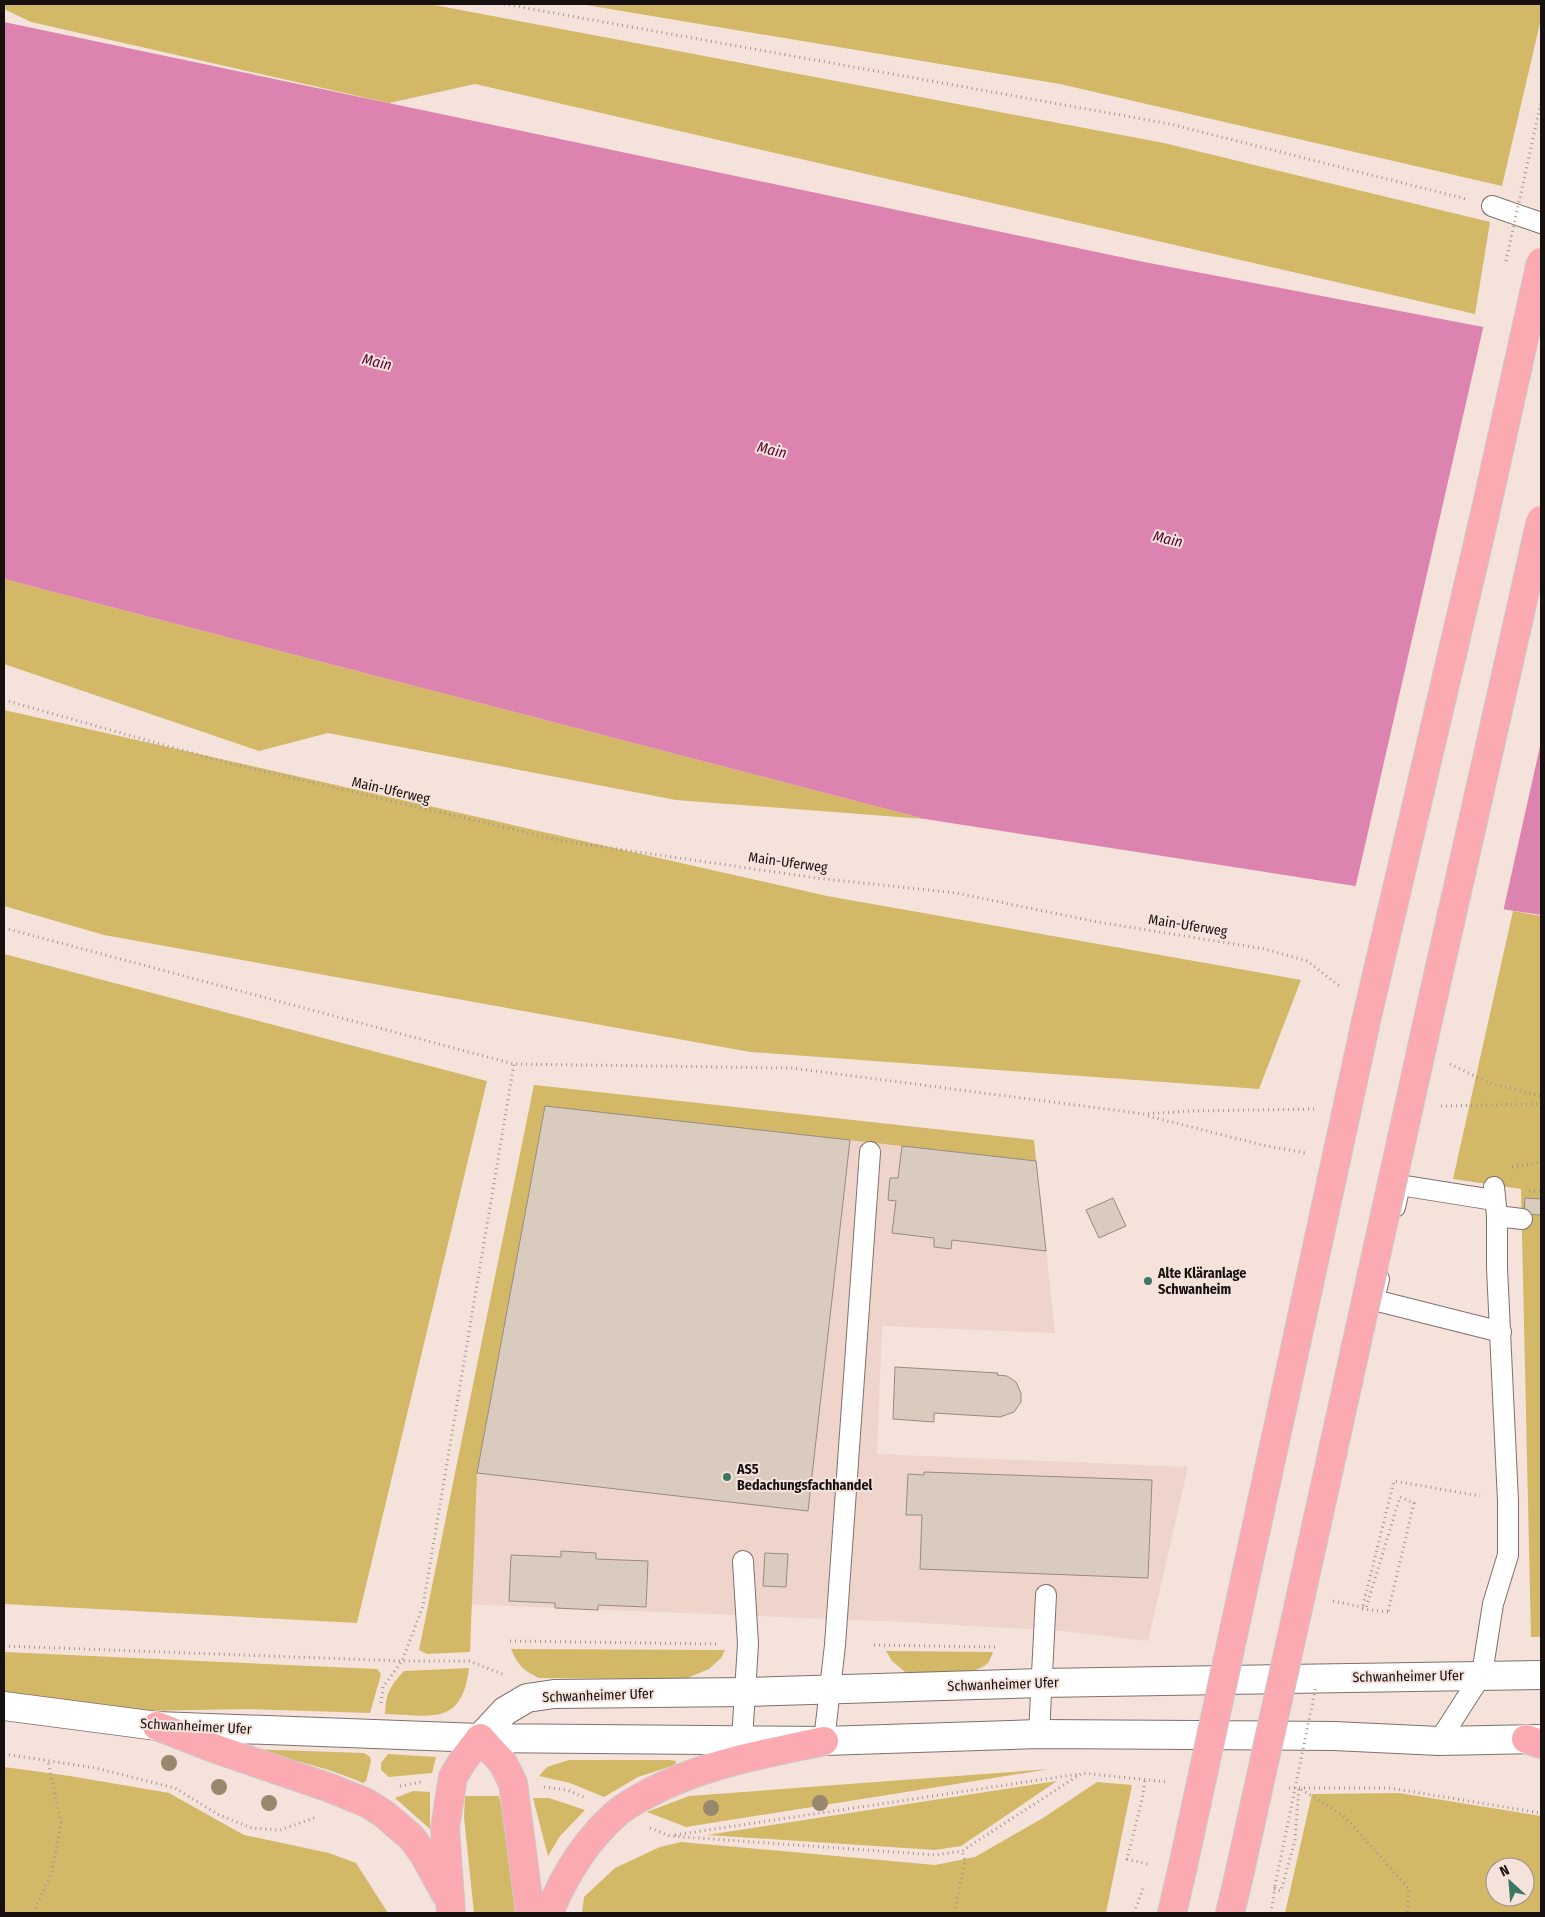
<svg xmlns="http://www.w3.org/2000/svg" width="1545" height="1917" font-family="'Fira Sans Condensed',sans-serif">
<style>
.built{fill:#eed4ca}
.green{fill:#d3b868;fill-rule:evenodd}
.water{fill:#dd83b0}
.pier{fill:#f5e2db}
.building{fill:#d9ccbf;stroke:#978b7f}
.lines{fill:none;stroke-linecap:round;stroke-linejoin:round}
.service-casing{stroke:#81706a;stroke-width:22}
.minor-casing{stroke:#81706a;stroke-width:30}
.secondary-casing{stroke:#81706a;stroke-width:30}
.trunk-casing{stroke:#cccaca;stroke-width:30}
.path{stroke:#a49690;stroke-width:3;stroke-dasharray:1 4;stroke-linecap:butt}
.service{stroke:#fff;stroke-width:20}
.minor{stroke:#fff;stroke-width:28}
.secondary{stroke:#fff;stroke-width:28}
.trunk{stroke:#fbaab2;stroke-width:28}
.trunk-bridge-casing{stroke:#cccaca;stroke-width:30;stroke-linecap:butt}
.path-bridge{stroke:#a49690;stroke-width:3;stroke-dasharray:1 4;stroke-linecap:butt}
.trunk-bridge{stroke:#fbaab2;stroke-width:28}
.tree{fill:#98886e}
.poi-dot{fill:#3c7762;stroke:#f5e2db;stroke-width:2}
.labels{text-anchor:middle;stroke-width:4;stroke-linejoin:round;paint-order:stroke}
.street-label{font-size:14px;fill:#16100e;stroke:#f5e2db}
.poi-label{font-size:14px;font-weight:bold;fill:#16100e;stroke:#f5e2db;text-anchor:start}
.water-label{font-size:15px;font-style:italic;fill:#510033;stroke:#f5e2db}
</style>
<rect width="100%" height="100%" fill="#f5e2db"/>
<!-- built -->
<path class="built" d="M534,1085L1034,1140L1055,1333L882,1326L877,1454L1188,1467L1148,1641L1063,1631L905,1622L435,1603Z"/>
<!-- green -->
<path class="green" d="M4,4H429L1164,143L1490,222L1475,314L475,84L389,103L31,22L4,9Z
M580,4H1541V19L1502,186L1060,84Z
M4,579L925,819L676,800L328,733L259,751L4,664Z
M4,710L827,896L1301,980L1259,1089L750,1052L104,935L4,906Z
M1513,911L1541,916V1637H1531L1521,1189L1453,1179Z
M4,954L487,1081L357,1623L4,1604Z
M534,1085L1034,1140L1036,1161L545,1106L477,1473L470,1652L427,1654L419,1650Z
M511,1649L725,1650L721,1658L709,1669L685,1679L539,1678C522,1670 518,1665 511,1649Z
M886,1651L993,1652C992,1655 990,1660 988,1663C974,1677 929,1675 910,1676L892,1661Z
M4,1652L377,1669L381,1674L370,1713L250,1709L137,1711L4,1695Z
M469,1668C462,1727 431,1715 385,1714C386,1693 390,1686 404,1671Z
M244,1749L364,1753L370,1757L371,1761L366,1781L363,1783C325,1766 284,1758 244,1749Z
M388,1754L436,1757L432,1773L389,1777L381,1770V1763Z
M569,1760H670L676,1761L675,1765L638,1777L604,1797L570,1783L539,1776L547,1767Z
M4,1767L70,1776L169,1793L244,1835L329,1853L356,1863L388,1913H4Z
M1050,1769L686,1827L647,1812L689,1796Z
M1057,1781L961,1846L935,1850L707,1835Z
M1097,1782L1132,1785L1106,1913H582L584,1897L615,1868L660,1847L681,1842L935,1865L975,1857L1043,1818Z
M413,1791L430,1792V1829L395,1798Z
M1399,1793L1541,1816V1913H1285L1312,1794ZM1495,1867H1525V1897H1495Z
M465,1796H499L509,1843L515,1913H474L464,1817Z
M533,1798H549L585,1810L560,1836L548,1856Z"/>
<!-- water -->
<path class="water" d="M4,22L1144,262L1541,338V915L925,819L4,579Z"/>
<!-- pier -->
<path class="pier" d="M1484,324L1541,335V742L1503,912L1355,889Z"/>
<!-- building -->
<path class="building" d="M545,1106L850,1140L808,1511L477,1473Z
M902,1146L1036,1161L1046,1251L952,1240L951,1249L934,1247V1238L892,1233L896,1201L888,1200L890,1178H898Z
M1113,1198L1126,1226L1099,1238L1086,1210Z
M1525,1198L1541,1199V1215L1524,1214Z
M895,1367L998,1373L997,1375L1007,1376L1016,1382L1021,1393V1402L1014,1412L1000,1417L934,1413V1422L893,1419Z
M924,1472L1152,1480L1148,1578L920,1569L922,1515H906L908,1474L924,1475Z
M561,1551L596,1553V1559L648,1561L646,1607L598,1605V1610L555,1608V1603L509,1601L511,1555L561,1557Z
M765,1553L788,1554L786,1587L763,1586Z"/>
<g class="lines">
<!-- service casing -->
<g class="service-casing">
<path id="service" d="M1492,206L1541,223
M1395,1207L1400,1185L1494,1200
M1497,1216L1522,1219
M1379,1279L1374,1300L1501,1332
M1039,1734L1046,1595
M742,1739L748,1644L743,1561
M824,1741L835,1645L870,1152
M1439,1741L1482,1674L1493,1604L1508,1555V1501L1497,1268V1216L1494,1187"/>
</g>
<!-- minor casing -->
<g class="minor-casing">
<path id="minor" d="M4,1706L157,1726L480,1738"/>
</g>
<!-- secondary casing -->
<g class="secondary-casing">
<path id="secondary" d="M480,1738L505,1711L527,1698L554,1694L745,1692L1042,1683L1541,1675
M480,1738L824,1741L1039,1734L1334,1736L1439,1741L1541,1739"/>
</g>
<!-- trunk casing -->
<g class="trunk-casing">
<path id="trunk" d="M157,1726L216,1749L330,1788L367,1803L384,1814L411,1837L423,1853L445,1893
M1526,1739L1541,1744
M451,1913L445,1828L453,1777L462,1762L480,1738L503,1763L513,1783L530,1913
M549,1913C564,1876 586,1840 617,1813C626,1805 638,1799 649,1793C703,1764 764,1754 824,1741
M1172,1913L1183,1866
M1230,1913L1238,1880"/>
</g>
<!-- path -->
<path class="path" d="M504,4L1170,124L1466,199
M4,700L224,762L563,841L816,878L956,893L1092,921L1265,949L1307,961L1341,987
M4,928L514,1064L792,1068L1144,1114L1192,1111L1314,1109
M1450,1064L1489,1083L1541,1096
M1441,1106L1541,1104
M1148,1116L1262,1145L1305,1153
M1512,1167L1541,1162
M1529,1191H1541
M1388,1612L1362,1609L1394,1481L1480,1496
M510,1641L720,1644
M874,1645L997,1647
M4,1646L402,1661H469L505,1675
M381,1703L383,1687L402,1661L423,1606L514,1064
M4,1754L96,1768L175,1788L219,1815L252,1828L280,1830L317,1817
M1145,1781L1142,1800L1127,1859L1151,1865
M400,1786L421,1782
M544,1787L567,1790L586,1798
M1289,1788H1390L1541,1813
M650,1828L670,1836L936,1855L962,1851L1082,1773L1168,1782
M675,1835L1079,1774
M1274,1889L1281,1891L1295,1840L1299,1788L1345,1817L1409,1889L1407,1913
M33,1913L52,1872L61,1823L48,1761
M954,1913L965,1861L962,1851
M1134,1913L1144,1886
M1271,1913L1275,1886"/>
<!-- service -->
<use href="#service" class="service"/>
<!-- minor -->
<use href="#minor" class="minor"/>
<!-- secondary -->
<use href="#secondary" class="secondary"/>
<!-- trunk -->
<use href="#trunk" class="trunk"/>
<!-- trunk-bridge casing -->
<g class="trunk-bridge-casing">
<path id="trunk-bridge" d="M1183,1866L1366,1021L1484,518L1541,262
M1238,1880L1430,1011L1541,520"/>
</g>
<!-- path-bridge -->
<path class="path-bridge" d="M1506,261L1541,102
M1333,1601L1366,1608L1400,1497L1414,1503L1388,1612
M1275,1886L1316,1686"/>
<!-- trunk-bridge -->
<use href="#trunk-bridge" class="trunk-bridge"/>
</g>
<!-- trees -->
<g class="tree">
<circle cx="169" cy="1763" r="8"/>
<circle cx="219" cy="1787" r="8"/>
<circle cx="269" cy="1803" r="8"/>
<circle cx="820" cy="1803" r="8"/>
<circle cx="711" cy="1808" r="8"/>
</g>
<!-- markers -->
<g class="poi-dot">
<circle cx="1148" cy="1281" r="5"/>
<circle cx="727" cy="1477" r="5"/>
</g>
<g class="labels">
<!-- street labels -->
<g class="street-label">
<text transform="translate(391 790) rotate(13)" y="5">Main-Uferweg</text>
<text transform="translate(788 862) rotate(8)" y="5">Main-Uferweg</text>
<text transform="translate(1188 925) rotate(9)" y="5">Main-Uferweg</text>
<text transform="translate(1408 1676) rotate(-1)" y="5">Schwanheimer Ufer</text>
<text transform="translate(1003 1684) rotate(-2)" y="5">Schwanheimer Ufer</text>
<text transform="translate(598 1695) rotate(-2)" y="5">Schwanheimer Ufer</text>
<text transform="translate(196 1726) rotate(3)" y="5">Schwanheimer Ufer</text>
</g>
<!-- poi labels -->
<g class="poi-label">
<text x="1158" y="1278">Alte Kläranlage<tspan x="1158" dy="16">Schwanheim</tspan></text>
<text x="737" y="1474">AS5<tspan x="737" dy="16">Bedachungsfachhandel</tspan></text>
</g>
<!-- water labels -->
<g class="water-label">
<text transform="translate(377 362) rotate(13)" y="5">Main</text>
<text transform="translate(772 450) rotate(13)" y="5">Main</text>
<text transform="translate(1168 539) rotate(13)" y="5">Main</text>
</g>
</g>
<!-- border -->
<rect width="1545" height="1917" fill="none" stroke="#16100e" stroke-width="10"/>
<!-- north arrow -->
<g transform="translate(1510 1882) rotate(334)"><circle r="24" fill="#f5e2db" stroke="#9c8e89"/>
<path d="M0-4L9 19L0 12L-9 19Z" fill="#3c7762"/>
<text y="-8" font-size="14" font-weight="bold" text-anchor="middle" fill="#16100e">N</text>
</g>
</svg>
